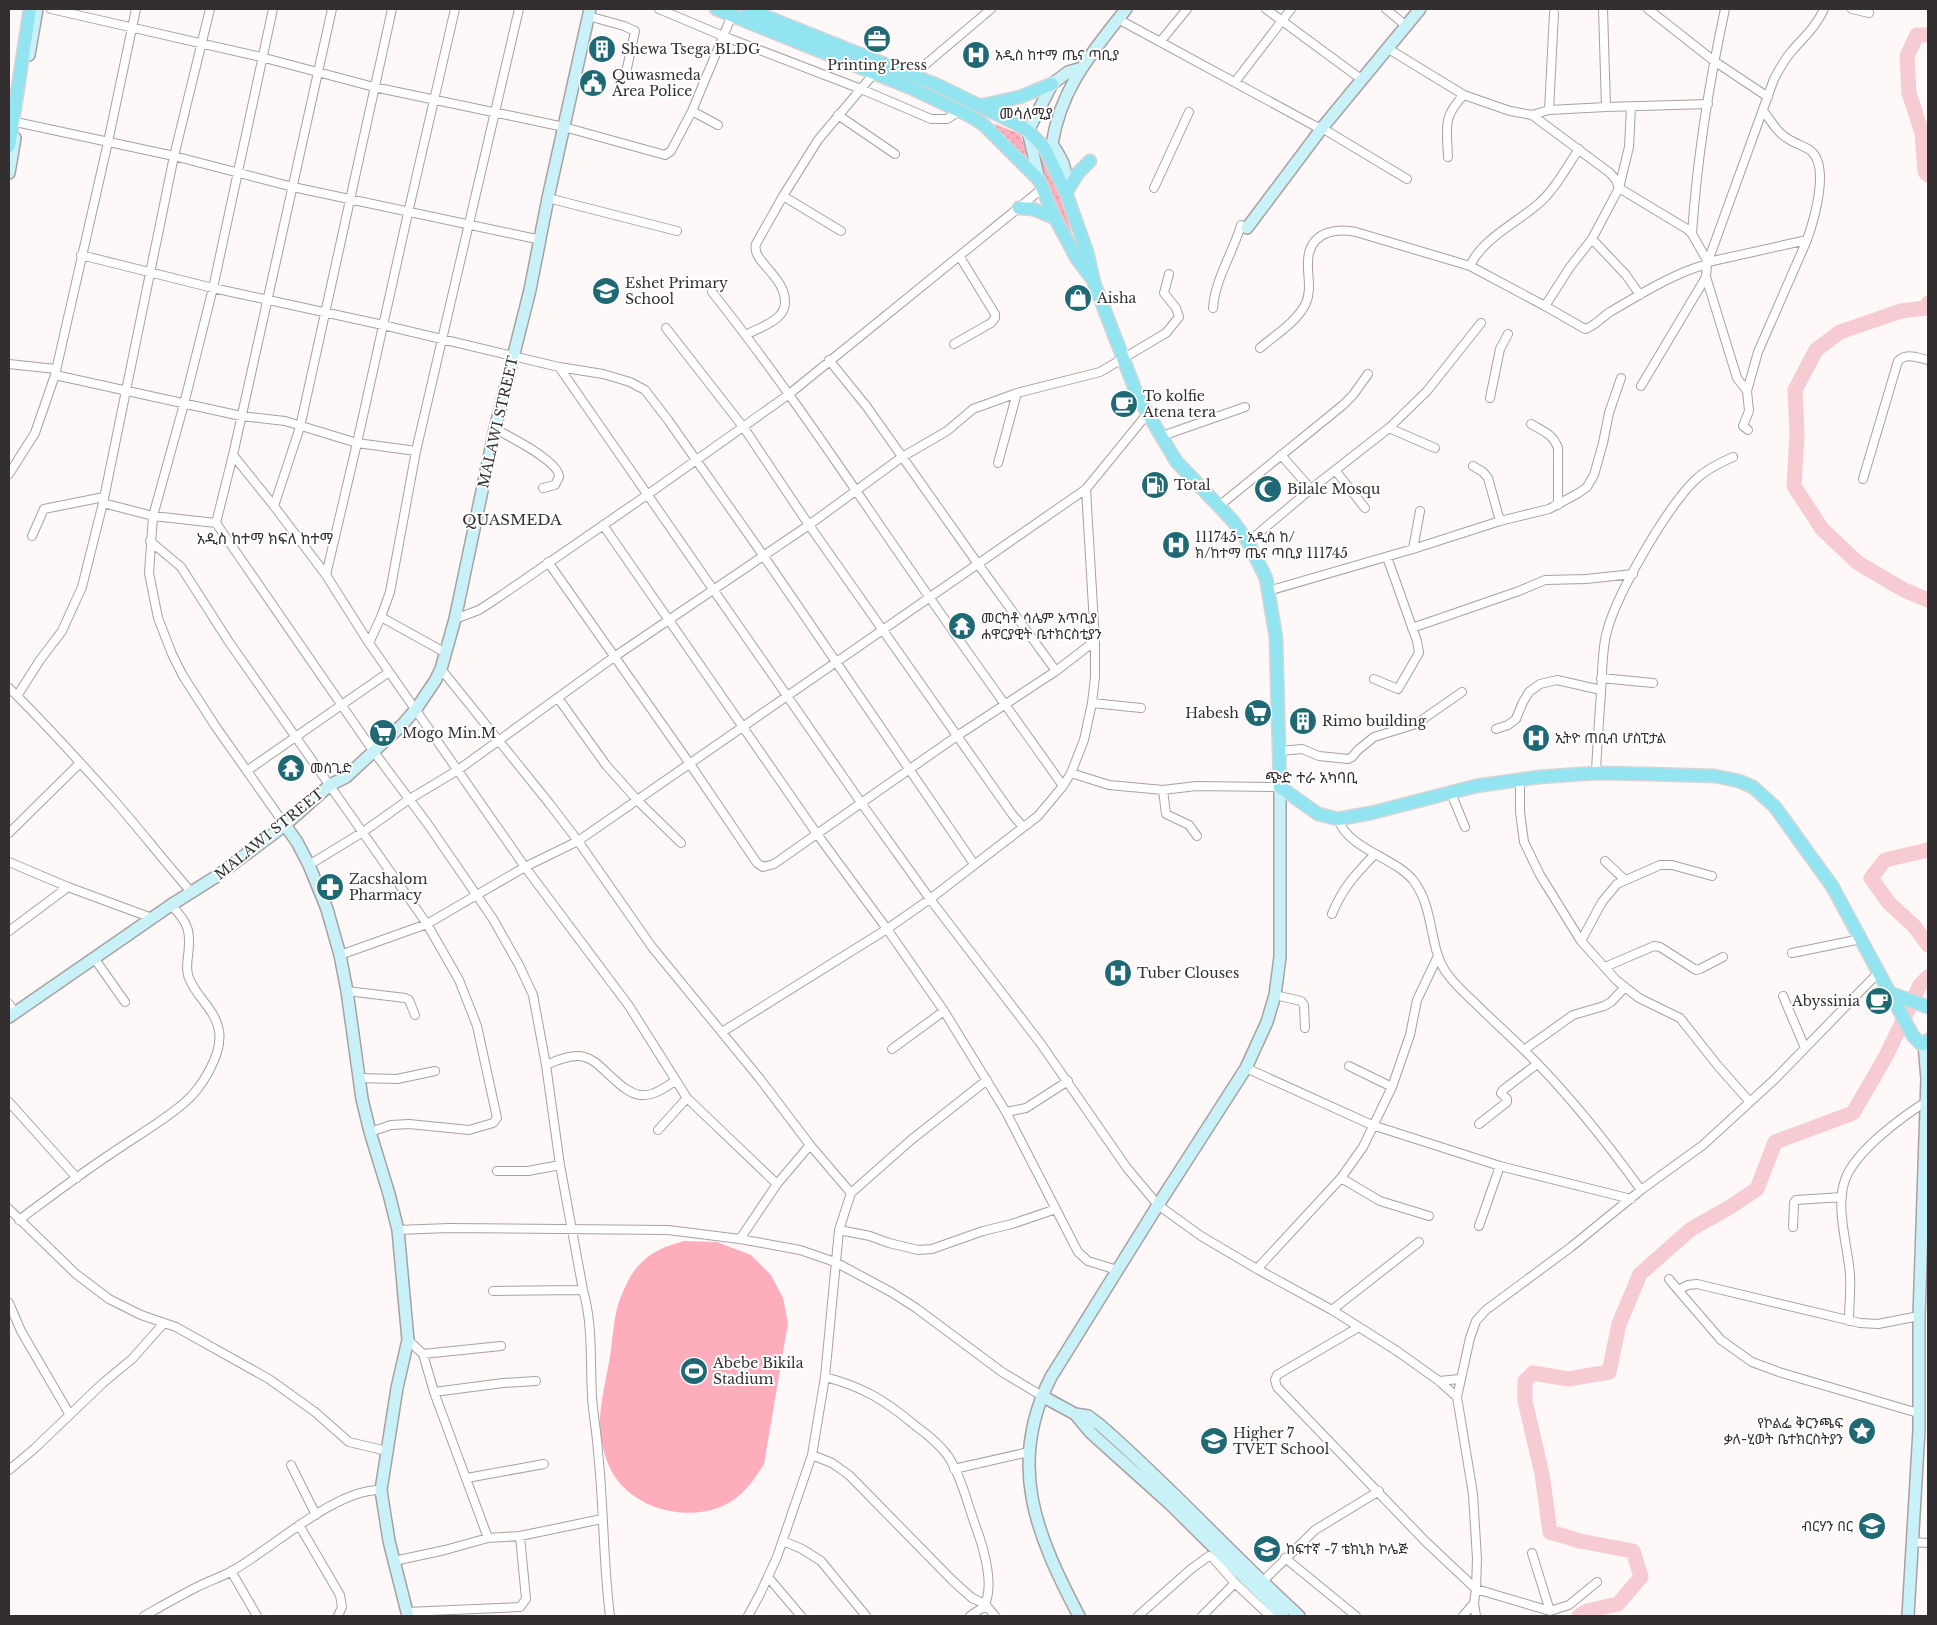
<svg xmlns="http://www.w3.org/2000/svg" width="1937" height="1625" font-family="'Libre Baskerville','Noto Sans Ethiopic',serif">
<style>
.grass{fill:url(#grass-dots)}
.pitch{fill:#feadbd}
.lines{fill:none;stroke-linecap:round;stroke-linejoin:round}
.river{stroke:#f6cbd2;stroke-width:15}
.street-casing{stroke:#a9a0a2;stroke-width:10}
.secondary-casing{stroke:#a9a0a2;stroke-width:14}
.primary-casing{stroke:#d6d5d6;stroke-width:15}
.street{stroke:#fff;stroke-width:8}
.secondary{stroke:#c8f2f8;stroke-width:11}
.primary{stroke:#92e4f1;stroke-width:12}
.labels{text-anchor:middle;stroke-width:4;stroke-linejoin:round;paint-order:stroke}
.poi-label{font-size:14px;fill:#332f30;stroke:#fff;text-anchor:start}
.street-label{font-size:14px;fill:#332f30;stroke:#fff}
.neighbourhood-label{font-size:15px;fill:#332f30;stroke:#fff}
</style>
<defs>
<pattern id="grass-dots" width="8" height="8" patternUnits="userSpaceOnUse" patternTransform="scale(1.25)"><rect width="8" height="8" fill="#feadbd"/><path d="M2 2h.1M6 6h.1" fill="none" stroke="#da95a3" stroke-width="1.8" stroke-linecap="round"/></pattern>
</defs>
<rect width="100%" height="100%" fill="#fef8f9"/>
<!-- grass -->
<path class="grass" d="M995,124L1020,134L1026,150L1025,161L990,125Z
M1044,151L1062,198L1075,246C1065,227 1035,172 1039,153Z"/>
<!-- pitch -->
<path class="pitch" d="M684,1241L717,1242L751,1255L771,1275L783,1298L788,1323L764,1464C756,1477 746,1492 732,1501C693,1526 628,1510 609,1466C603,1452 600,1436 600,1422C600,1401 608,1372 611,1350C613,1335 614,1316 619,1302C623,1291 630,1274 639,1265C652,1251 666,1246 684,1241Z"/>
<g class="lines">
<!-- river -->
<path class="river" d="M1928,35H1917L1907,56L1909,93L1922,133L1925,172L1928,175
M1928,303L1925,308L1901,311L1840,332L1816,350L1795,390L1797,434L1794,486L1822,529L1858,563L1904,590L1928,600
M1928,850L1885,860L1871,878L1889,903L1914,926L1928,945
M1579,1616L1587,1611L1618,1604L1641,1577L1633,1551L1580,1541L1550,1532L1542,1474L1525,1401V1381L1533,1373L1568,1379L1609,1372L1619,1324L1640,1274L1691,1229L1730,1207L1757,1189L1775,1142L1853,1113L1886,1056L1920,985L1928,977"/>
<!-- street casing -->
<g class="street-casing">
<path id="street" d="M51,9L261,57L374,87L564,127L665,155L671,151L692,111L732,15
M136,9L108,142L55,375L241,416L285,421L357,443L408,213L455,9
M273,9L213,288L184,404L153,516L149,573L158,618L172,654L183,676L216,727L285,825
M659,9L723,36L861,89L931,119H947L960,111
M1266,9L1361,79
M1386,9L1405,25
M1603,9L1606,107
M1648,9L1714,61L1768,97
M1852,9L1869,13
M588,16L624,26L635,31L627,68
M1118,19L1315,126L1322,128L1407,179
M1160,42L1187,9
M1387,48L1464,95L1510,111L1532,115L1549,110L1606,107L1708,104
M913,75L991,9
M1235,82L1291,9
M1549,110L1554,13
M692,111L718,125
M1764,112C1772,122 1778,134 1790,140C1796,144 1805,146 1811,151C1830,167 1814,220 1807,240
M838,115L895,154
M1532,115L1610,173L1616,180L1619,188L1687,229L1692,234L1708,262L1807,240L1758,352L1747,391L1749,411L1743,426L1748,430
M11,121L174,156L293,187L541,240
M1448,157C1447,128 1442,117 1464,95
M1154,188L1189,112
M783,196L841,231
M548,198L677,231
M1692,234C1697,158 1709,83 1725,9
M1592,239L1626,275L1640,295
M81,255L213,288L383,325L559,367L603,374L630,382L645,390L668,420L763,555L974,864
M1470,266C1481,240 1516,223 1537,205C1555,190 1566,168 1579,149
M1706,277L1737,378L1747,391
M712,292C790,390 858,495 930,598C973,661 1019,723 1063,786
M1545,306L1570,267L1592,239L1619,188L1629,147L1631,107
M1213,308C1215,279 1233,253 1241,225
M666,328L744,428L809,525L1012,814L1023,827
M746,335C756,329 773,324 780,315C784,311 785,306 785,301C784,275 751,261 756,244L783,196L818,140L876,71
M954,344L991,323L995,318V314L960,257
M1260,348C1275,335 1297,322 1306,303C1313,287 1305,269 1309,253C1315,231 1337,228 1356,232L1470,266L1545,306L1585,329C1594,327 1602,317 1610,312C1641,294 1672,274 1707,264
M829,360L867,407L978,564L1056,671
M9,364L56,369
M559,367L862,804L930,899L1041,1044L1127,1168L1158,1205L1201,1236L1257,1269L1332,1310L1397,1351L1439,1381L1457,1397
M1641,386L1706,277L1707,264L1774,79C1779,70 1784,60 1791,52C1803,38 1816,27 1824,9
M1490,398L1500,349L1508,334
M1531,424C1543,431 1553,434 1558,448V505
M1389,428L1435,448
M495,429C509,436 560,462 559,477L555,485L543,488
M1162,436L1245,407
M233,455L274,506L326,575L369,643L525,867L629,1006L687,1098L777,1184
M1281,455L1311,489
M998,463L1017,393
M1473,466L1483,472L1488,478L1500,521
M1335,470L1365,508
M9,474L35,433L55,375
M1863,479L1898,361C1906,352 1918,358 1928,360
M103,503L153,516L216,523L374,752L427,823L493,919L519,965L533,995L546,1065L560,1165L583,1290C593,1325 590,1359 592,1396C593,1415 597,1433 598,1452C604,1507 603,1562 610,1616
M274,506L300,427L392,9
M1219,506L1343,405L1353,395L1368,374
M216,523L233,455L332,9
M603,525L817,834L887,929L944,1011L1006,1112L1078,1252L1088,1261L1117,1270
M32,536L44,509L104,497
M150,541L181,567L229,642L427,924L459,980L477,1026L497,1118L493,1123L469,1130L409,1124L391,1125L370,1132
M1248,542L1311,489L1389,428L1427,391L1481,323
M1413,549L1420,511
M548,562L690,764L757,863L763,867L774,864L957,736L1056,671L1095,641
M326,575L357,443L416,451
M1268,591L1413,549L1500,521L1549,509L1577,494L1587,487L1594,475L1603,443L1609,413L1621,378
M381,617L446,653
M455,619L479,610L499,597L647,495L788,395L1043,188
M1412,628L1519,591L1545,580L1586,579L1633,574
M369,643L381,617L390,592L416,451L519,9
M441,669L549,803L578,841L652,947L760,1079L810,1145L851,1193
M1601,678L1653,683
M1374,679L1398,689L1419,653L1417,641L1387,557
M9,688C45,723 79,761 113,799C140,830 165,862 192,893
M17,696L40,660L62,631L82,587L103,503L174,156L210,9
M558,698L606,765L638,801L681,843
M1092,703L1141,708
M1496,729L1508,725L1516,719L1523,702L1529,692L1540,684L1557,680L1601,690
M1280,751L1302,749L1319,756L1348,759L1352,757L1358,750L1374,737L1416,724L1462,692
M248,770L389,672
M1071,773L1109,785L1163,790L1196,786L1280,787
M1596,773C1597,747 1599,720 1601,693C1602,675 1602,658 1605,640C1612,600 1665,511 1694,481C1705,470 1719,463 1733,457
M1520,779V812L1524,842L1540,875L1581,941L1616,980L1639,998L1680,1018L1718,1066L1750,1102
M1163,790L1166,814L1189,825L1197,836
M1451,793L1465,827
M1338,819C1348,849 1394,857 1413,880C1434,907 1429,944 1444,969C1452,982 1464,993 1475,1003C1491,1019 1508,1034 1524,1050C1568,1093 1605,1140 1641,1190
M9,833L80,763
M1605,861L1625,880
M9,862L68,887L152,918
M309,865L363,832L408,800L458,770L614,657L809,525L902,457L947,431L973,409L1017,393L1100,372L1166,333L1179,317L1176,308L1164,293L1169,274
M1332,914C1343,887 1355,875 1375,854
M9,931L68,887
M1581,941L1602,902L1617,884L1660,865H1672L1712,876
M1792,953L1861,939
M340,955L427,924L525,867L578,841L1086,489L1148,413
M94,958L125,1002
M1605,967L1654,946L1660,947L1696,970L1700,969L1723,957
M347,991L405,998L409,1000L415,1015
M1275,995L1301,1001L1304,1005L1305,1028
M1783,996L1805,1048
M9,1004L15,1012
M722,1032L887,929L930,899L1038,816L1063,786L1071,773L1084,740L1092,703L1095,677V641L1086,489
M892,1049L944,1011
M1524,1050L1573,1015L1604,1006L1611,1002L1625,987
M546,1065C591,1045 591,1061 623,1087C629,1091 636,1096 644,1095C655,1095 666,1087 675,1081
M1349,1066L1392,1087
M1246,1068L1372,1125L1500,1166L1631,1199
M359,1078L397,1079L435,1071
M9,1102L77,1178
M1006,1112L1026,1108L1068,1081
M1479,1124L1507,1102V1099L1501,1093L1503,1090L1537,1064
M658,1130L687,1098
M497,1171H528L560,1165
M1341,1178L1380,1201L1429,1216
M9,1209L76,1274L109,1299L141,1315L176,1327L269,1379L315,1412L349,1442L387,1451
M19,1220C50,1197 80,1174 112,1153C135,1137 162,1122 184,1103C201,1089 223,1054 219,1031C216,1010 196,997 189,978C186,971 187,963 188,956C191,932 189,923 171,905
M1479,1226L1500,1166
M1793,1227L1794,1203L1796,1200L1842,1197
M398,1230L449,1228L668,1230L740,1239L800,1250L835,1262L891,1292L916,1308L1002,1372L1042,1396
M839,1230L870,1236L889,1243L918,1250L932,1249L983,1231L1012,1224L1056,1209
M740,1239L777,1184L810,1145
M1257,1269L1341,1178L1363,1147L1392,1087L1410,1035L1417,1000L1438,956
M1669,1279L1678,1290L1688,1285L1697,1284L1860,1323L1878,1324L1919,1316
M1678,1290L1721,1340L1752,1362L1779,1372L1918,1413
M493,1291L583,1290
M9,1303L21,1331L70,1415
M1332,1310L1419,1242
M1849,1321C1849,1306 1851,1290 1850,1275C1848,1246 1835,1208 1845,1180C1855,1151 1902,1117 1927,1101
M1359,1327L1277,1375L1275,1380L1277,1387L1425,1541L1476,1589L1550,1611L1569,1605L1597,1582
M408,1340L423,1354L434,1392L488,1538
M423,1354L501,1346
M825,1377C864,1387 886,1401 917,1427C928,1435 940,1445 948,1456C962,1478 968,1506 977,1530C984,1550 994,1584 985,1604
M1439,1381L1460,1379
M434,1392L503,1383L536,1381
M812,1455L832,1463L849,1475L953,1581L972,1598L985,1604L995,1616
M291,1465L316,1515
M954,1469L1029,1452
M9,1470L34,1449L103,1383L132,1359L164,1323
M467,1478L544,1464
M299,1525L340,1595L342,1607L338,1616
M783,1541L802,1549L821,1561L866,1616
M1913,1542L1928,1543
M1532,1553L1550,1611
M1285,1558L1356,1616
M394,1561L445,1550L488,1538L520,1536L602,1519
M231,1571L257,1616
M768,1577L801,1616
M1262,1582L1315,1530L1379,1491
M407,1612L520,1607L526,1599L520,1536
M144,1616C162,1606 179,1596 197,1587C209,1581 221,1577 232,1571C273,1548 335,1489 381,1490
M748,1616L760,1594L777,1557L812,1455L825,1377L839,1230L851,1193L911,1140L987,1080
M970,1616L979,1610L987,1606
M1138,1616L1191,1569L1209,1556L1212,1557L1235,1583L1270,1616
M1202,1616L1235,1583
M1463,1616L1474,1603
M1476,1616L1474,1603L1476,1589L1477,1559L1473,1494L1457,1397L1470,1338L1476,1321L1486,1310L1571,1247L1641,1190L1703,1145L1775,1079L1878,973"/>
</g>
<!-- secondary casing -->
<g class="secondary-casing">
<path id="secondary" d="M29,55L37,9
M9,173L15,138
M1039,180L1028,131L1052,84L1068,72L1082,68
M1064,188C1068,168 1063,161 1052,144C1061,87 1092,53 1126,9
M1247,228L1322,128L1420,9
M285,825L297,842L309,865L327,909L340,955L347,991L362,1099L370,1132L389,1194L398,1230L408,1340L397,1388L381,1490L389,1541L408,1616
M9,1017L171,905L217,876L285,825L330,785L346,777L402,725L416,709L435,681L441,669L455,619L495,429L530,290L548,198L590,9
M1042,1396L1075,1414L1088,1416L1100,1425C1170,1486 1231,1554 1299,1616
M1075,1414L1091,1433L1170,1504L1283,1616
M1079,1616C1037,1536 1006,1465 1051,1377L1158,1205L1246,1068L1267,1022L1275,995L1280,957V787
M1908,1616L1919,1430V1316L1927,1079L1924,1044"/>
</g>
<!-- primary casing -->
<g class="primary-casing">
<path id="primary" d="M716,9L911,88L970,116L984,125L1039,180L1055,218L1077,259L1093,280L1138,397L1176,461L1233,521L1248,542L1266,578L1276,638L1280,787L1318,814L1338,819L1371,813L1476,786L1539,777L1596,773L1648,774L1715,776L1739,781L1753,787L1775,807L1832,886L1913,1036L1921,1044H1924L1928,1040
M747,9L937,85L1017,124L1028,131L1044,147L1048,155L1066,193L1087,252L1093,278
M979,106L1020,97L1052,84
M9,146L30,9
M1066,193L1078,173L1090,161
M1019,208L1033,209L1055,218
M1890,993L1928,1007"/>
</g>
<!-- street -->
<use href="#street" class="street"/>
<!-- secondary -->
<use href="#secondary" class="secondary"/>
<!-- primary -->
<use href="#primary" class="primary"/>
</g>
<!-- icons -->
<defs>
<g id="office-disc" transform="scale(1.4375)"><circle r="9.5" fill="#1f6974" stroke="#fff"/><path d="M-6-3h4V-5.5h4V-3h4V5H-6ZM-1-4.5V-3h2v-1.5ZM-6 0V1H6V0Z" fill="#fff"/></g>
<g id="building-disc" transform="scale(1.4375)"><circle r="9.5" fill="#1f6974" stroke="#fff"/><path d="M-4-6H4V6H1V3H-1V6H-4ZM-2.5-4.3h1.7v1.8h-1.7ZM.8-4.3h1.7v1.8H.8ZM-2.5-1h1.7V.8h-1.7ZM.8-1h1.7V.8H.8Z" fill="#fff"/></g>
<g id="hospital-disc" transform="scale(1.4375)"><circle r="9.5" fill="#1f6974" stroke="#fff"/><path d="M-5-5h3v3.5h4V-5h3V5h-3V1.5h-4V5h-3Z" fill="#fff"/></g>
<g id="civic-disc" transform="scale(1.4375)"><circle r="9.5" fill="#1f6974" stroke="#fff"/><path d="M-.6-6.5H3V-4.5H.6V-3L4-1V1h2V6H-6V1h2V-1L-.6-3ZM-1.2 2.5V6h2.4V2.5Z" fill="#fff"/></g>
<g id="school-disc" transform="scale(1.4375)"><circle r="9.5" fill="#1f6974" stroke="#fff"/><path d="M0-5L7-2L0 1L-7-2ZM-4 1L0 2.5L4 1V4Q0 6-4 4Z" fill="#fff"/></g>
<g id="shop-disc" transform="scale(1.4375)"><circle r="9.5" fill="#1f6974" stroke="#fff"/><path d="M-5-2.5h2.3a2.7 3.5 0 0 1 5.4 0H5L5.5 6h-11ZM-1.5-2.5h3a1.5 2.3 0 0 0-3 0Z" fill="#fff"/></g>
<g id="cafe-disc" transform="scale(1.4375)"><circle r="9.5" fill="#1f6974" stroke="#fff"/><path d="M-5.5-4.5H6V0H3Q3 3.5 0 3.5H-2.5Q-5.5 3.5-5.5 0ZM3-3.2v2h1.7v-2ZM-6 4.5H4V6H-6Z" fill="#fff"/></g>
<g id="fuel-disc" transform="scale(1.4375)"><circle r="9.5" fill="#1f6974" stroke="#fff"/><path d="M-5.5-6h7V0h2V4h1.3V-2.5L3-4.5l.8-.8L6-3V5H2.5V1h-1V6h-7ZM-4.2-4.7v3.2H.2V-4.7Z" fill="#fff"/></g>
<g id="mosque-disc" transform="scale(1.4375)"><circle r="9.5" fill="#1f6974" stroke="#fff"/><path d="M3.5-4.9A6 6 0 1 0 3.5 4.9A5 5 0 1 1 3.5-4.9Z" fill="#fff"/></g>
<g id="temple-disc" transform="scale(1.4375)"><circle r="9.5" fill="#1f6974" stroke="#fff"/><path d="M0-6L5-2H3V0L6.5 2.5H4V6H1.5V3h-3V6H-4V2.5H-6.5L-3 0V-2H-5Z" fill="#fff"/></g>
<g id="supermarket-disc" transform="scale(1.4375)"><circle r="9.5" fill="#1f6974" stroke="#fff"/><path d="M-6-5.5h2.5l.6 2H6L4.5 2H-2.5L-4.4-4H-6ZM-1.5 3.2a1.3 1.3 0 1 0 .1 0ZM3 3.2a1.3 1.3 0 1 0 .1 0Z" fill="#fff"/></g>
<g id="pharmacy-disc" transform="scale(1.4375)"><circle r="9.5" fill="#1f6974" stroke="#fff"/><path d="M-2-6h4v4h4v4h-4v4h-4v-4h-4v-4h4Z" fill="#fff"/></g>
<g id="stadium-disc" transform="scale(1.4375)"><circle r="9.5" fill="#1f6974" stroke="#fff"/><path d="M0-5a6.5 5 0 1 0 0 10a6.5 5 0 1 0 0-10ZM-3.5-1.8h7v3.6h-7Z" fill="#fff"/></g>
<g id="sight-disc" transform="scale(1.4375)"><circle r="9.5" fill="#1f6974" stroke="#fff"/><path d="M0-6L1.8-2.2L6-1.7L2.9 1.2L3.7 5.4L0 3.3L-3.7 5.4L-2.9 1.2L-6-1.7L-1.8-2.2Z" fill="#fff"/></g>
<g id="university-disc" transform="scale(1.4375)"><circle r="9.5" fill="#1f6974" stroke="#fff"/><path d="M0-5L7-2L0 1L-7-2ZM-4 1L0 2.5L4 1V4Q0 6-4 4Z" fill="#fff"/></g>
</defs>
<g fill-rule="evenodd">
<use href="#office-disc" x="877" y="39"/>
<use href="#building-disc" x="602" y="49"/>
<use href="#hospital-disc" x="976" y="55"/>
<use href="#civic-disc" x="593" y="83"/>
<use href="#school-disc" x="606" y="291"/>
<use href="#shop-disc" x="1078" y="298"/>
<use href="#cafe-disc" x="1124" y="404"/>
<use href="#fuel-disc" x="1155" y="485"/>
<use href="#mosque-disc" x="1268" y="489"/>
<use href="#hospital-disc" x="1176" y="545"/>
<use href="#temple-disc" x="962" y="626"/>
<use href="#supermarket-disc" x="1258" y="713"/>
<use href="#building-disc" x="1303" y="721"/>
<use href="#supermarket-disc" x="383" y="733"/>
<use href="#hospital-disc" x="1536" y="738"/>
<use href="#temple-disc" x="291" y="768"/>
<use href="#pharmacy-disc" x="330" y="887"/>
<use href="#hospital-disc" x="1118" y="973"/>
<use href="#cafe-disc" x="1879" y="1001"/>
<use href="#stadium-disc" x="694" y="1371"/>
<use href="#sight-disc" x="1862" y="1431"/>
<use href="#school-disc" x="1214" y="1441"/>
<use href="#school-disc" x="1872" y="1526"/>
<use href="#university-disc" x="1267" y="1549"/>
</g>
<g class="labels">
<!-- poi labels -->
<g class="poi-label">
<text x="621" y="54">Shewa Tsega BLDG</text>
<text x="995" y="60">አዲስ ከተማ ጤና ጣቢያ</text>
<text x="877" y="70" text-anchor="middle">Printing Press</text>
<text x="612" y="80">Quwasmeda<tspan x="612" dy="16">Area Police</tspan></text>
<text x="625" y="288">Eshet Primary<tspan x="625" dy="16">School</tspan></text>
<text x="1097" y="303">Aisha</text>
<text x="1143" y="401">To kolfie<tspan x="1143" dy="16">Atena tera</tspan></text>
<text x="1174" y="490">Total</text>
<text x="1287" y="494">Bilale Mosqu</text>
<text x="1195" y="542">111745- አዲስ ከ/<tspan x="1195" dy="16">ክ/ከተማ ጤና ጣቢያ 111745</tspan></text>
<text x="981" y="623">መርካቶ ሳሌም አጥቢያ<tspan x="981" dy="16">ሐዋርያዊት ቤተክርስቲያን</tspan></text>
<text x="1239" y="718" text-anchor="end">Habesh</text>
<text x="1322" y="726">Rimo building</text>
<text x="402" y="738">Mogo Min.M</text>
<text x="1555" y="743">ኢትዮ ጠቢብ ሆስፒታል</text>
<text x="310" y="773">መስጊድ</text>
<text x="349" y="884">Zacshalom<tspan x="349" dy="16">Pharmacy</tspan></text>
<text x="1137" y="978">Tuber Clouses</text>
<text x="1860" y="1006" text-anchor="end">Abyssinia</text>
<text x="713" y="1368">Abebe Bikila<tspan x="713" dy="16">Stadium</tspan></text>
<text x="1843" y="1428" text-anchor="end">የኮልፌ ቅርንጫፍ<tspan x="1843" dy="16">ቃለ-ሂወት ቤተክርስትያን</tspan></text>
<text x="1233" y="1438">Higher 7<tspan x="1233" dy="16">TVET School</tspan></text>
<text x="1853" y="1531" text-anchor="end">ብርሃን በር</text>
<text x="1286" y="1554">ከፍተኛ -7 ቴክኒክ ኮሌጅ</text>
</g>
<!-- street labels -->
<g class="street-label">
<text transform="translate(498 422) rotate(-77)" y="5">MALAWI STREET</text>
<text transform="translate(269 834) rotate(-39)" y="5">MALAWI STREET</text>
</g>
<!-- neighbourhood labels -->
<g class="neighbourhood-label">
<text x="1026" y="119">መሳለሚያ</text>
<text x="512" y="525">QUASMEDA</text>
<text x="265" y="544">አዲስ ከተማ ክፍለ ከተማ</text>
<text x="1311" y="783">ጭድ ተራ አካባቢ</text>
</g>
</g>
<!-- border -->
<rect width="1937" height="1625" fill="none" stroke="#332f30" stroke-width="20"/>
</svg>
